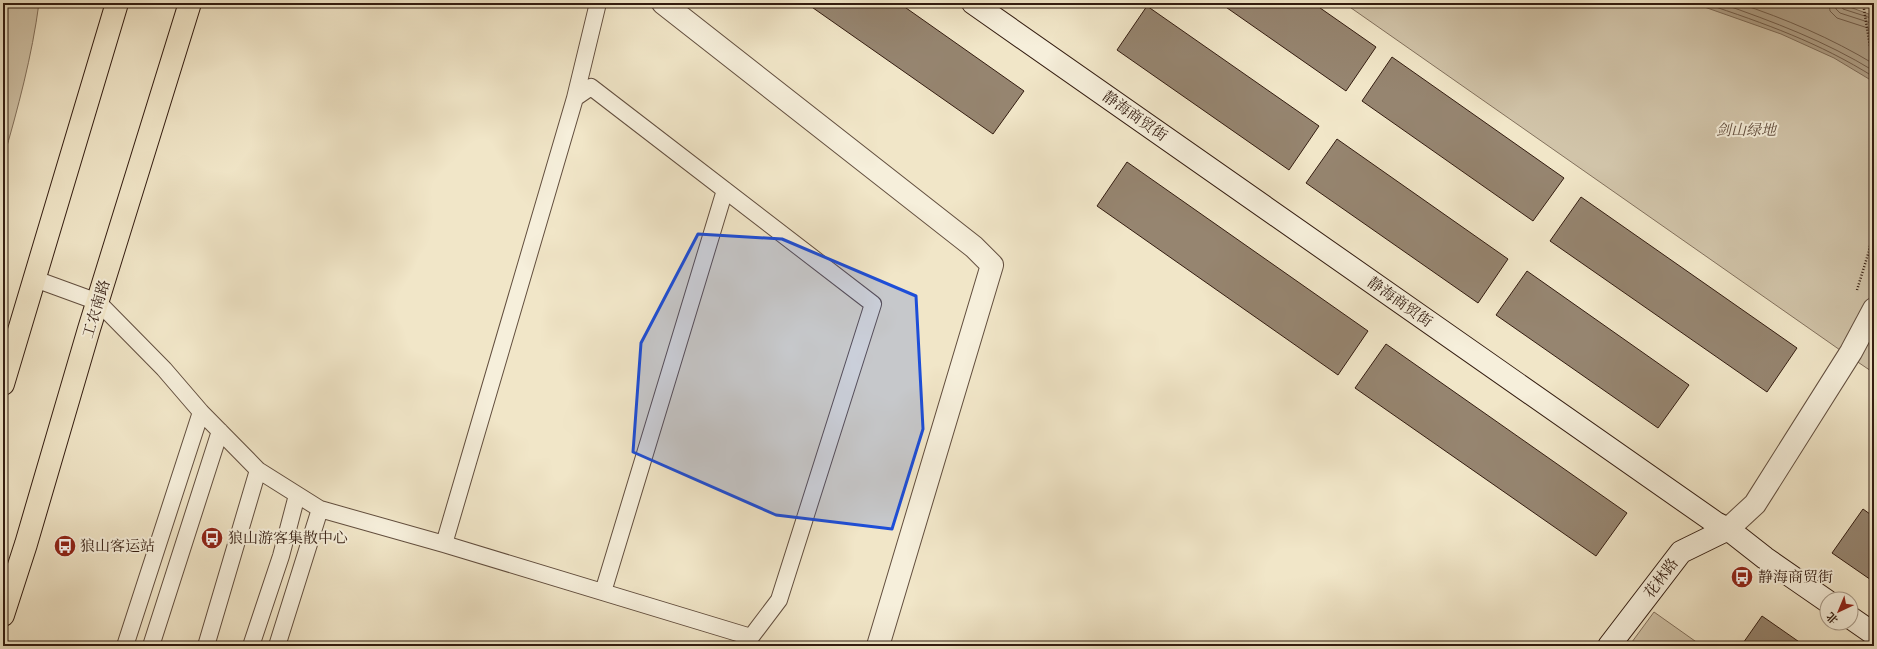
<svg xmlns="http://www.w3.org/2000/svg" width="1877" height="649" font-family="'IM FELL DW Pica','Noto Serif SC',serif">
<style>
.green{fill:#d1c4a9;stroke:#82705c}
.water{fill:#b0a189;stroke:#7e6c59}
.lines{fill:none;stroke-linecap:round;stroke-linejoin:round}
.shore{stroke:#725e4c;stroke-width:1}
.building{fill:#968570;stroke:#331c10}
.lane-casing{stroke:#624e3e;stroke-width:18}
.street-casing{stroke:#624e3e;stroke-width:24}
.secondary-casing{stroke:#331c10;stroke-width:24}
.primary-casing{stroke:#331c10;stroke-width:24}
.path{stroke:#331c10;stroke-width:2.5;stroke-dasharray:1 2;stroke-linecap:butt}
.lane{stroke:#f6efdb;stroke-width:16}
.street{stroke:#f6efdb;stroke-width:22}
.secondary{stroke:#f6efdb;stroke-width:22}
.primary{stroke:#f1e6c8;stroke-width:22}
.marked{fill:#1d4ed8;fill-opacity:0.2;stroke:#1d4ed8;stroke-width:3;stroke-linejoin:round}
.labels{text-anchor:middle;stroke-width:4;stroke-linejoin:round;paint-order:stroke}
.street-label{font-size:15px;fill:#331c10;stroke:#f6efdb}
.park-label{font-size:15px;font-style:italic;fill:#624e3e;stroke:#f6efdb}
.poi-label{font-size:15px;fill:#331c10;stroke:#f6efdb;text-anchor:start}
</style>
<rect width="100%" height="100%" fill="#f1e6c8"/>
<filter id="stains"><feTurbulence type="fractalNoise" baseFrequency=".005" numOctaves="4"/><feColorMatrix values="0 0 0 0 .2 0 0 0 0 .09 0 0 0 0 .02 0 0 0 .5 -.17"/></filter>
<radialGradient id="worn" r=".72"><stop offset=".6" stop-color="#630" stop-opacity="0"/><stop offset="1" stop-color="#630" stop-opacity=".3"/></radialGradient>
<!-- green -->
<path class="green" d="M3,3H39C32,56 18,108 3,160Z
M1344,3H1874V373L1840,350Z
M1654,612L1702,646H1629Z"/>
<!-- water -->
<path class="water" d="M1693,3H1839L1874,16V82L1834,58L1781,34Z"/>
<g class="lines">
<!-- shore -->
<path class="shore" d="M1704,3C1766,24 1818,42 1874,77
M1720,3C1774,22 1825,41 1874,71
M1738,3C1786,19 1831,38 1874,64
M1829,3L1830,11L1837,18L1874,30
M1835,3L1836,9L1840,13L1874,24
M1840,3L1843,9L1874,19"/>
</g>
<!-- building -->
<path class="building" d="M806,3H899L1024,91L993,134Z
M1220,3H1313L1376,47L1346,91Z
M1147,6L1319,126L1289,170L1117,50Z
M1392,57L1564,178L1533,221L1362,101Z
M1337,139L1508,259L1478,303L1306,183Z
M1127,162L1368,331L1338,375L1097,206Z
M1581,197L1797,348L1767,392L1550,241Z
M1527,271L1689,385L1658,428L1496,315Z
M1386,344L1627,513L1596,556L1355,388Z
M1863,509L1874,517V582L1832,553Z
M1762,616L1805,646H1741Z"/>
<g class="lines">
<!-- lane casing -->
<g class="lane-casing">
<path id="lane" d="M575,98L598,3
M35,279L98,302L164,369L201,412L258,470L320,509L444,544L751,637L779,600L873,304L591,87L575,98L444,544
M603,592L725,190
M125,646L201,412
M151,646L220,431
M206,646L258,470
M251,646L281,556L297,495
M277,646L320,509"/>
</g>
<!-- street casing -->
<g class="street-casing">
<path id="street" d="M663,3L974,247L992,265L878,646
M1728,529L1755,504L1851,352L1874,309"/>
</g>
<!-- secondary casing -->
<g class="secondary-casing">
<path id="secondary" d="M973,3L1716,523L1728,529L1765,558L1827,601
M1851,618L1874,634
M1609,646L1681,552L1728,529"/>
</g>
<!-- primary casing -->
<g class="primary-casing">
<path id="primary" d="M3,384L117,3
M3,615L26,544L89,329L190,3"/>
</g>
<!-- path -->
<path class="path" d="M1863,3L1874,71
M1857,290L1869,251L1874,223"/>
<!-- lane -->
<use href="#lane" class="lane"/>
<!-- street -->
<use href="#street" class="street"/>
<!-- secondary -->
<use href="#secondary" class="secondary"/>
<!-- primary -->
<use href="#primary" class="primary"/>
</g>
<!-- marked area -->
<path class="marked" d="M698,234L782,239L916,296L923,429L892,529L776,515L633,452L641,343Z"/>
<!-- icons -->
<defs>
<g id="bus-disc" transform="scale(1.15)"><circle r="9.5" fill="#8f2418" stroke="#f6efdb"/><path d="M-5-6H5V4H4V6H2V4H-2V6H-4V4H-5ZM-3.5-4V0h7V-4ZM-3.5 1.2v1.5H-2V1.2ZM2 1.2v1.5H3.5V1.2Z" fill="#fff"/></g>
</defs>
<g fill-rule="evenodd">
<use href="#bus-disc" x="212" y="538"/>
<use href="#bus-disc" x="65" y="546"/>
<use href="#bus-disc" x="1742" y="577"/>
</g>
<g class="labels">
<!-- street labels -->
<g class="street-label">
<text transform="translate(1135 116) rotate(35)" y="5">静海商贸街</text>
<text transform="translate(1400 302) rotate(35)" y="5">静海商贸街</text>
<text transform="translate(96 309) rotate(-73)" y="5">工农南路</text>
<text transform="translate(1661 578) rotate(-53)" y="5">花林路</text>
</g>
<!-- park labels -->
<g class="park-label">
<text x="1746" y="135">剑山绿地</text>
</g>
<!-- poi labels -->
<g class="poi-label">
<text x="228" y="543">狼山游客集散中心</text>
<text x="80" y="551">狼山客运站</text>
<text x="1758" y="582">静海商贸街</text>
</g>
</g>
<!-- margin -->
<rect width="1877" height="649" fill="none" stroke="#f1e6c8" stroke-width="16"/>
<rect x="4" y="4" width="1869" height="641" fill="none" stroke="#331c10" stroke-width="2"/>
<rect x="8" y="8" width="1861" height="633" fill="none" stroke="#331c10"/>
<!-- north arrow -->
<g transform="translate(1839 611) rotate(224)"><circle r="19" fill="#f6efdb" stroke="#a89b8a"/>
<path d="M0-3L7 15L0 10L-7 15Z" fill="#8f2418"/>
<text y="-6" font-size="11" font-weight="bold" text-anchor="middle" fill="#331c10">北</text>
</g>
<rect width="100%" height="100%" filter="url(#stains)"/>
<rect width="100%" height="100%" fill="url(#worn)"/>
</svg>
